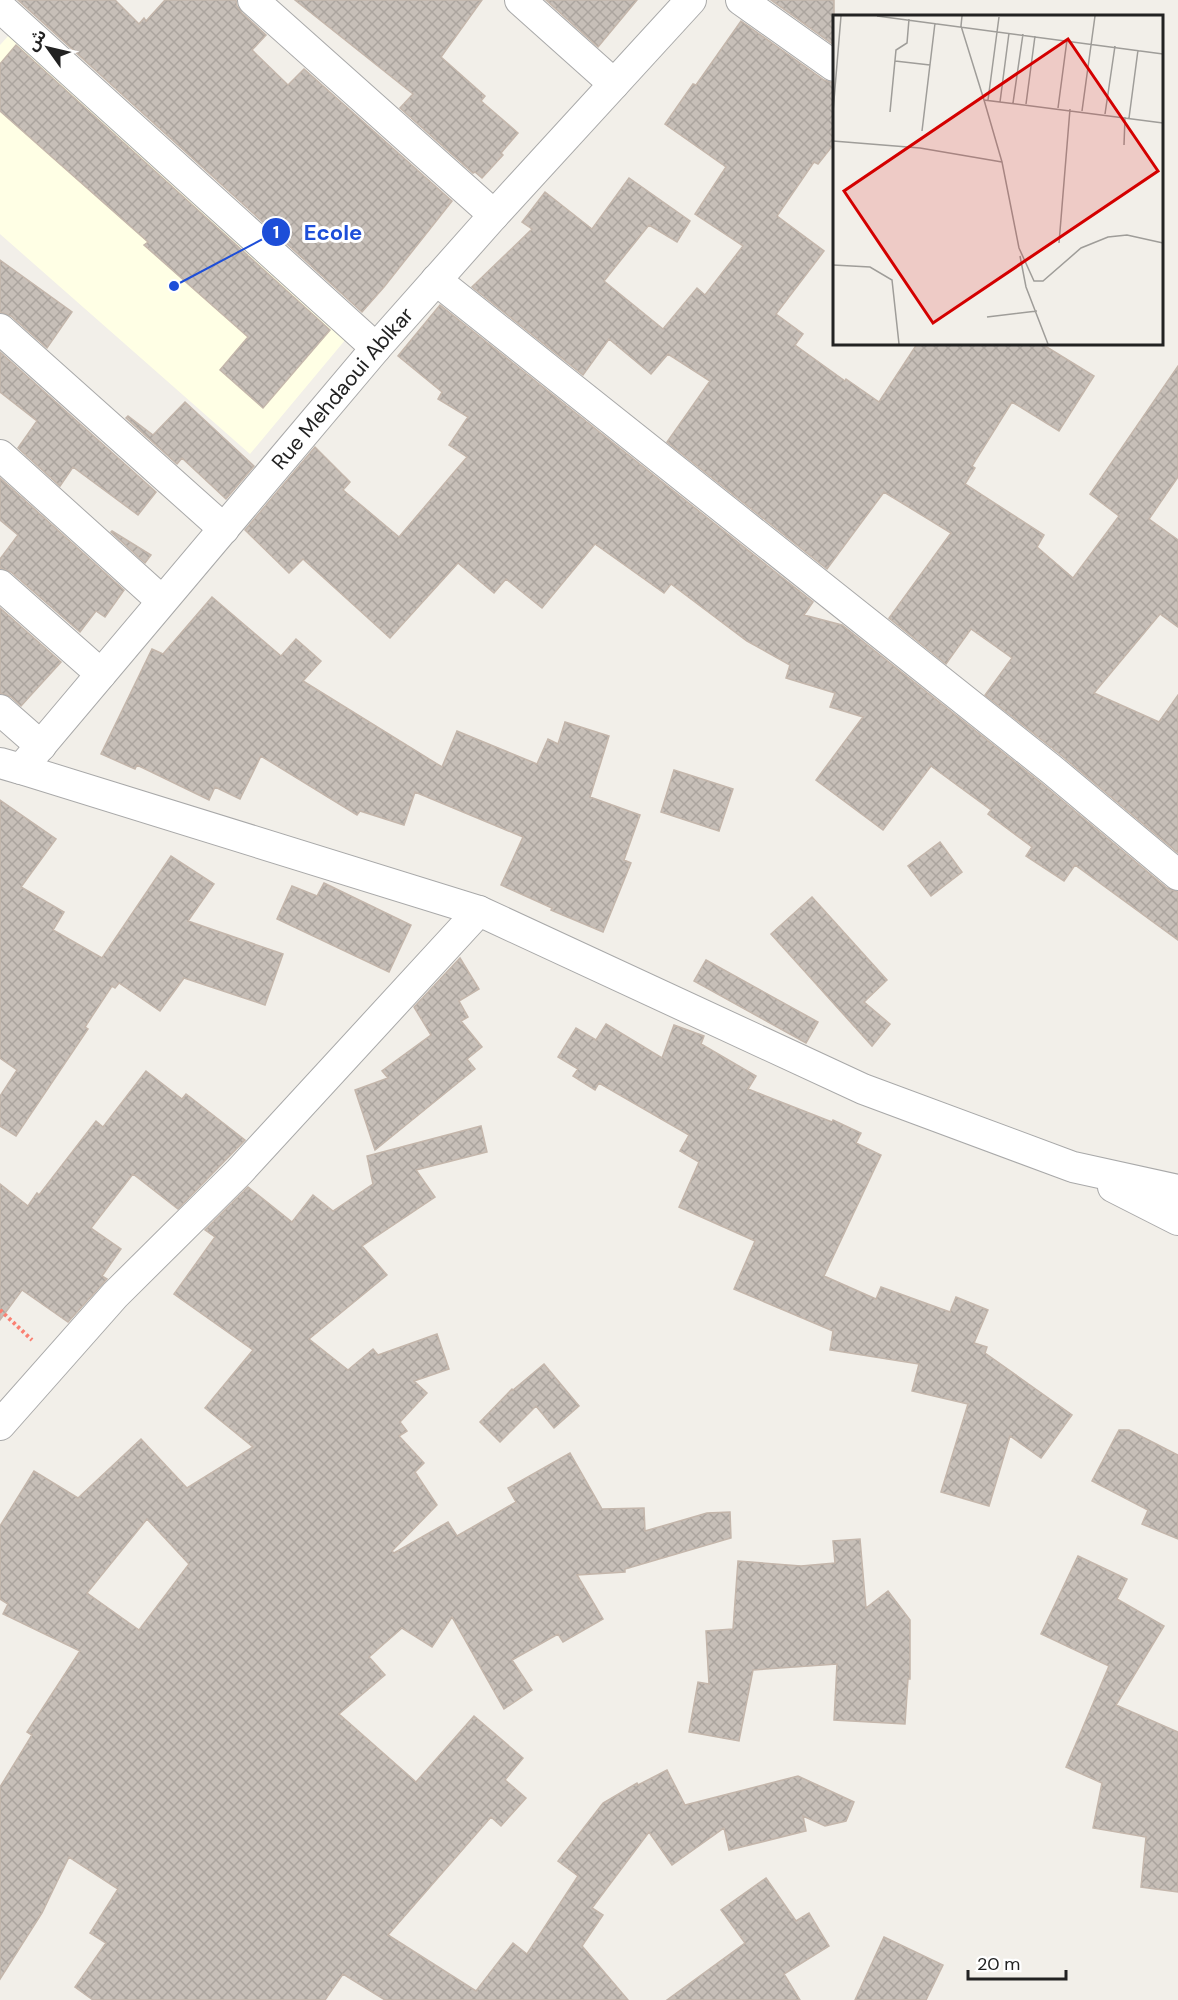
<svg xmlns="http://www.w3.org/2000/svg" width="1178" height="2000" font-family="'DM Sans','Noto Sans Arabic',sans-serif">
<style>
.education{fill:#ffffe5}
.building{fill:url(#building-cross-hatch);stroke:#c4b6ab;stroke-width:1.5;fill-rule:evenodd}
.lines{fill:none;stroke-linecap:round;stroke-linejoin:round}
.street-casing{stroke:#a9a9a9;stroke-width:32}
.path{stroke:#fa8072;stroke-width:4;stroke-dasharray:3 3;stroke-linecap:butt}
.street{stroke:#fff;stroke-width:30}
.labels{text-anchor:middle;stroke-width:6;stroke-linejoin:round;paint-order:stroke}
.street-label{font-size:21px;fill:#222;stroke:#fff}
.inset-road{fill:none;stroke:#9f9d99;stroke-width:1.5}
.view{fill:#d40000;fill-opacity:0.15;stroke:#d40000;stroke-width:3}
.inset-edge{fill:none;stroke:#222;stroke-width:3}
.leader{fill:none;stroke:#1d4ed8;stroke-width:2}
.callout-dot{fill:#1d4ed8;stroke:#fff;stroke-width:2}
.mark-label{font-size:18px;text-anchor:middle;font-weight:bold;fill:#fff}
.callout-label{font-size:22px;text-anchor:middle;font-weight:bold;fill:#1d4ed8;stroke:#fff;stroke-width:6;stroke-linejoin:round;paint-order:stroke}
</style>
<defs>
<pattern id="building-cross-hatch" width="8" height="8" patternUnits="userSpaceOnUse" patternTransform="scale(1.5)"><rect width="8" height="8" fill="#c7bfb8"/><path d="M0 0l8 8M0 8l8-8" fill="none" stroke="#aba49e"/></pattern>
</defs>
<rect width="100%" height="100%" fill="#f2efe9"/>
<!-- education -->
<path class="education" d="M10,34L346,339L250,454L0,234V45Z"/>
<!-- building -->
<path class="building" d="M18,0H115L139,24L144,18L146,21L165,0H236L237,6L242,13L266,35L252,50L288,85L304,69L452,201L384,287L362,312Z
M295,0H482L441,57L485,96L481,101L518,133L501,153L503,155L482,178L475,172L473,173L400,108L413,94Z
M546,0H637L598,47Z
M771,0H834V45Z
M741,21L824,80L834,83V144L818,164L814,162L777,216L824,251L776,314L803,334L795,345L845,381L846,379L879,402L917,344H1042L1094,376L1059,431L1012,402L972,466L975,468L965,484L1044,535L1037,547L1073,578L1119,516L1090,494L1178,366V477L1149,519L1178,540V627L1160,614L1094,693L1159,722L1178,695V853L1062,756L985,695L1012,658L971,629L946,664L889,618L951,533L884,492L827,569L667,442L710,381L668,354L651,374L609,339L583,375L472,287L532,229L522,222L545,192L592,229L629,178L690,221L677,242L649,225L604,281L663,329L697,288L705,295L743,246L695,214L726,167L665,124L693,84L696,85Z
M16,45L330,330L263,408L220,370L248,337L144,245L148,242L0,111V64Z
M0,260L72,312L47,348L11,316L0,312Z
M440,305L813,602L804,615L842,625L1040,782L1167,888L1178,892V940L1075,865L1064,881L1026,856L1032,847L988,814L991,810L931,766L883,830L816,780L863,717L830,707L835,693L786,678L790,665L747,641L671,584L664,593L595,544L542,608L506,579L494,593L458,563L390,638L303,559L289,573L245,530L315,447L350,482L343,490L399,537L467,457L449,445L468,417L438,399L442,392L398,356Z
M0,352L156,492L138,515L73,467L60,486L18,448L37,421L0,392Z
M185,402L254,466L226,499L182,458L177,464L126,418L128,416L153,435Z
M0,478L124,590L105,617L96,611L80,632L11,572L0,568V559L18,535L0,520Z
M112,531L151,555L145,563L111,532Z
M212,597L281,656L296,639L321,661L303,681L442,767L457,731L537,764L548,739L558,744L565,722L609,736L590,797L640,815L624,860L631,863L603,932L551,910L552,908L501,885L523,837L415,792L404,825L360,811L357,815L261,756L240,799L215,787L209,800L137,765L135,769L101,754L152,649L163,654Z
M0,608L61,662L21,706L11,697L0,693Z
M674,770L733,789L719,831L661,812Z
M0,800L56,839L21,887L64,912L53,930L102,958L171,856L214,884L188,921L283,954L265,1005L184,978L160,1011L119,983L115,988L112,986L85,1027L88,1029L16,1136L0,1126V1096L17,1070L0,1058Z
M940,842L962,872L931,896L908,866Z
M324,883L411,925L389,972L277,919L292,886L317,896Z
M812,897L887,980L864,1002L890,1024L872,1046L771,934Z
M460,958L479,989L459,1001L468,1017L461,1021L482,1047L467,1059L475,1069L375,1150L355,1090L388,1078L382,1071L431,1035L414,1007Z
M706,960L818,1022L806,1043L694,981Z
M606,1024L662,1058L674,1025L704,1036L701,1044L756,1076L748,1089L832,1122L833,1120L861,1133L856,1143L881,1155L824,1276L876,1299L881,1287L950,1312L956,1297L988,1310L974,1343L987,1347L985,1353L1072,1415L1041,1458L1010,1436L989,1506L941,1492L968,1404L912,1391L919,1364L830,1350L833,1331L734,1289L755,1241L679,1207L699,1162L680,1151L689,1135L599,1083L595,1090L573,1076L578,1069L558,1057L576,1028L596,1040Z
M146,1071L182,1099L186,1094L245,1140L178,1209L133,1174L91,1228L121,1249L102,1276L107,1279L68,1322L22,1290L0,1320V1184L28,1206L37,1193L39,1195L96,1121L103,1127Z
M481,1126L487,1152L416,1170L435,1197L362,1246L387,1275L309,1339L348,1370L373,1349L378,1355L437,1334L449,1369L414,1381L427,1393L400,1422L407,1431L399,1436L424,1463L415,1472L437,1505L392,1551L394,1553L448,1522L457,1536L516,1502L508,1488L570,1453L602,1509L644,1508L645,1531L707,1513L730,1512L731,1538L625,1569V1572L577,1575L603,1619L563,1642L558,1634L512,1660L532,1690L504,1709L452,1617L432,1647L402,1628L369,1657L385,1675L339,1714L416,1782L474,1716L523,1758L505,1780L526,1798L501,1826L491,1817L388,1935L476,1991L513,1943L527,1954L578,1876L558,1861L603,1803L637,1783L638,1785L667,1770L685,1805L798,1776L854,1802L846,1821L825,1826L803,1816L806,1831L729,1850L724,1828L672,1865L649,1832L592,1908L603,1915L582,1946L628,2000H385L343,1974L325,2000H93L75,1987L106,1943L90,1933L118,1889L69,1857L42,1913L0,1979V1787L32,1735L27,1732L80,1651L3,1614L8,1604L0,1599V1526L34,1471L78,1498L141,1439L187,1488L253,1447L205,1408L253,1350L174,1294L215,1237L205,1230L248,1187L292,1222L313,1195L333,1211L373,1184L367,1156ZM147,1519L189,1564L139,1630L87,1593Z
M544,1364L579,1406L554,1428L536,1406L500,1442L480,1422L512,1389L513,1390Z
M1119,1430H1129L1178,1455V1539L1142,1524L1148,1510L1092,1481Z
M860,1539L866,1608L888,1591L910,1620V1679H908L905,1724L834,1720L837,1664L753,1670L739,1741L689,1732L698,1682L709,1684L706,1631L733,1629L738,1561L801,1566L835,1563L833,1541Z
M1078,1556L1127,1579L1117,1599L1164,1626L1116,1705L1178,1732V1892L1141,1887L1146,1837L1093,1828L1102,1783L1066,1767L1109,1666L1041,1634Z
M766,1878L796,1921L809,1913L829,1946L784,1974L800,2000H667L745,1943L721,1910Z
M884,1937L943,1965L926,2000H855Z"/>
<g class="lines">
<!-- street casing -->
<g class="street-casing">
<g id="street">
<path d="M253,0L494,215"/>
<path d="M520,0L614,84"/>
<path d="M741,0L834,66"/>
<path d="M3,10L376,348"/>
<path d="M436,280L1051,769L1178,875"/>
<path d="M0,329L224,529"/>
<path d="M0,455L162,601"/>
<path d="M0,585L101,674"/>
<path d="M0,710L41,746"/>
<path id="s1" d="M0,763L21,769L376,348L494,215L691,0"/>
<path d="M21,769L479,911L863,1089L1073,1167L1178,1190"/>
<path d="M1113,1187L1178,1220"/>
<path d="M0,1425L115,1295L239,1172L479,911"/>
</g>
</g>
<!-- path -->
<path class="path" d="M0,1310L32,1340"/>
<!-- street -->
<use href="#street" class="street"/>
</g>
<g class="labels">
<!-- street labels -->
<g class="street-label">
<text dy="7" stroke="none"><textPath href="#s1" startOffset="520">Rue Mehdaoui Ablkar</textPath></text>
</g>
</g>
<!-- overview -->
<g transform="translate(833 15)">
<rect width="330" height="330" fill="#f2efe9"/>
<path class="inset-road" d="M44,1L330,39M129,1L128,11L151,85L330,108M62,46L97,50M151,85L169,147L186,233L201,266H210L248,233L275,222L294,220L330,228M155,85L166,2M167,87L176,18M180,88L190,19M193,89L202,21M225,93L234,25M249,96L262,1M0,97L8,1M57,97L63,35L74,28L76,4M272,99L282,31M296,103L305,35M89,116L102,8M0,126L87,133L169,147M291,130L292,102M226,228L237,94M187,241L193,272L215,329M0,250L37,252L59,265L66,329M154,302L204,296"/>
<path class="view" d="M235,24L325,156L100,308L11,176Z"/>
<rect width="330" height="330" class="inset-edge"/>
</g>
<!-- callouts -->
<path class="leader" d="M174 286L276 232"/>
<g class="callout-dot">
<circle cx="174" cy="286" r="6"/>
<circle cx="276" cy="232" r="15"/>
</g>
<g class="mark-label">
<text x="276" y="238">1</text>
</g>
<g class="callout-label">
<text x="333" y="240">Ecole</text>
</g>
<!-- north arrow -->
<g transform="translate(48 48) rotate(304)" stroke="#ffffff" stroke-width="4.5" paint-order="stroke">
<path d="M0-4.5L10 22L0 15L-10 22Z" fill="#222222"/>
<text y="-9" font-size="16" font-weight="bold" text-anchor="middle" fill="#222222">ش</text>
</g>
<!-- scale -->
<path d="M968 1970v9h98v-9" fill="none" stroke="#222222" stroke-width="3"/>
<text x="977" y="1970" font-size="18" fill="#222222" stroke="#ffffff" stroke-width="4.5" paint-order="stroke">20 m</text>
</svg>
